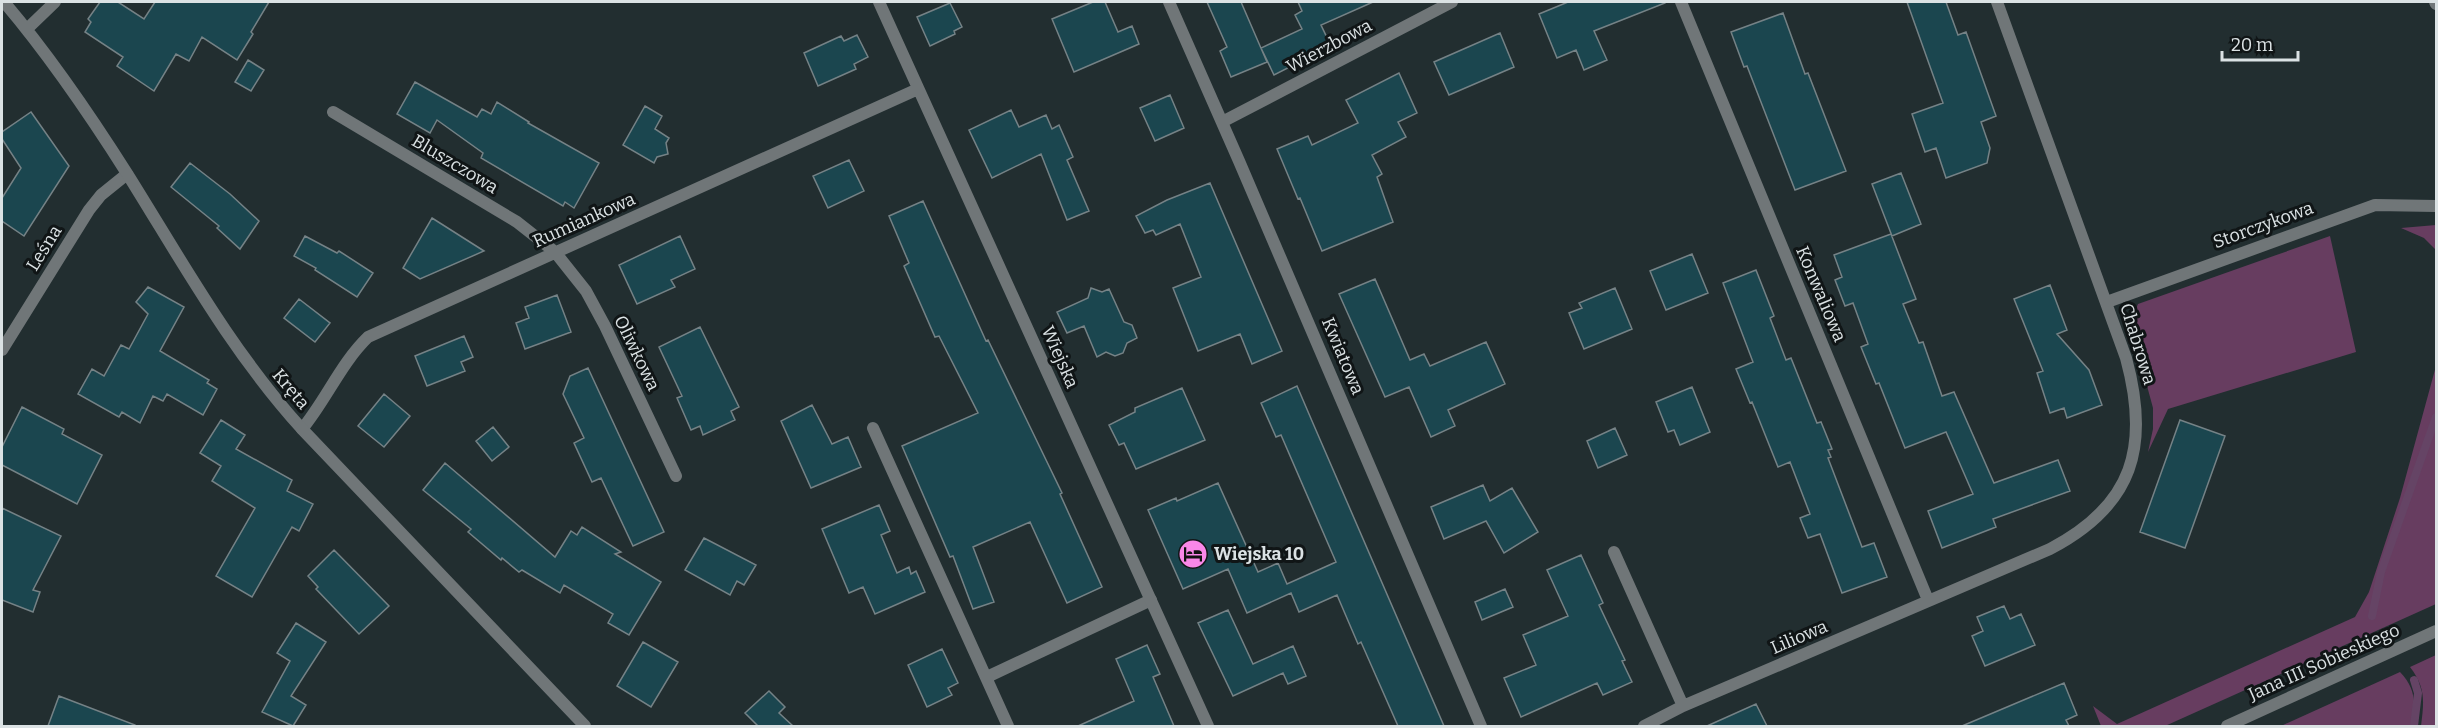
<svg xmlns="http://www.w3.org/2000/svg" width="2438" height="728" font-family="Bitter,serif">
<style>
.green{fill:#673d60}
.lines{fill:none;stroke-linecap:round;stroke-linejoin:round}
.stream{stroke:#654465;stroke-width:8}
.building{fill:#1b464f;stroke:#758286;stroke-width:1.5}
.service{stroke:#707678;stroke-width:12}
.minor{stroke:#707678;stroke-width:12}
.tertiary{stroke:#707678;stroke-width:12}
.labels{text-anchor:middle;stroke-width:6;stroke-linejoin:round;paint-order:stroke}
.street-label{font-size:18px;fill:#dbe2e4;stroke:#101516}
.poi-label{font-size:18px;font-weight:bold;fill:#dbe2e4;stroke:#101516;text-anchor:start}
</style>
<rect width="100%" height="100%" fill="#222e30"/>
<!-- green -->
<path class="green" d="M2436,225V250L2424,238L2401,228Z
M2330,236L2356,352L2168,409L2148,452L2153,429V408L2130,323L2138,304Z
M2436,366V604L2165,726H2101L2093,706L2117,724L2355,617L2369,592L2400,498Z
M2436,655V726H2421C2424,701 2426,688 2410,667Z
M2400,672C2417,690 2415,703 2411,726H2281Z"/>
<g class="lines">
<!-- stream -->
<path class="stream" d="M2372,616L2381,572L2436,417
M2414,680L2418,693L2414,726"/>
</g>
<!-- building -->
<path class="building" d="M100,2H118L144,19L155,2H269L251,32L253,34L237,60L202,37L189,61L176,54L154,91L117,66L123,57L85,32L91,22L88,19Z
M1093,2H1105L1118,32L1132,26L1139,44L1074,72L1052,19Z
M1207,2H1241L1267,62L1231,77L1220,51L1227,47Z
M1298,2H1373L1321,25L1331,46L1274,75L1261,48L1302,29L1295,15L1302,11Z
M1568,2H1665V3L1594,31L1607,60L1584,70L1576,50L1557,58L1539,14Z
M1907,2H1946L1958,35L1966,32L1996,116L1981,122L1990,148L1987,163L1946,178L1936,148L1925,152L1912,114L1943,103Z
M950,3L962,27L954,31L955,34L930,46L917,17Z
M1783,13L1805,74L1808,73L1846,171L1795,190L1747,66L1744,67L1731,32Z
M1500,33L1514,67L1449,95L1434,62Z
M857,35L868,57L854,64L856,69L818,86L804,53L841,36L844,41Z
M248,60L264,70L251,91L235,82Z
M1399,73L1417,113L1398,122L1406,137L1372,155L1382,174L1377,177L1393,222L1322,251L1300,198L1298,199L1277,149L1308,136L1312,145L1358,123L1346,100Z
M415,82L477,117L482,109L491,114L497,102L529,122L528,123L599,163L574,208L565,202L563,206L481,158L483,153L437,120L430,133L397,114Z
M1170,95L1184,128L1155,141L1140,108Z
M645,106L662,116L655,129L669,138L666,143L668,154L657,157L654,163L623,145Z
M1011,110L1019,127L1046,115L1052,129L1059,125L1073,157L1067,160L1089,211L1067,220L1041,154L992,178L969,130Z
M31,112L69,166L24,236L2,221V198L21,168L2,139V132Z
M849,160L864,191L828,208L813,176Z
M190,163L230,194L259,221L240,249L217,228L219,226L171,187Z
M1901,173L1921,224L1892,236L1872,184Z
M1210,183L1282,351L1252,364L1240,334L1198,351L1173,288L1201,277L1180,224L1156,235L1153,230L1145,233L1136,216L1167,200Z
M923,201L986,341L988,340L1062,493L1060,494L1102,587L1067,603L1030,522L973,547L994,602L973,609L953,556L950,557L902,446L978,413L939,336L935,337L904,266L909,263L889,216Z
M432,218L484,251L420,279L403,268Z
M1891,234L1916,299L1903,304L1919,343L1923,342L1942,396L1954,392L1994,483L2058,460L2070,491L1993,519L1996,527L1942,548L1928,511L1973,494L1946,432L1905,448L1879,383L1876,384L1861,347L1868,344L1853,303L1845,306L1835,280L1842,277L1834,255Z
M305,236L337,253L339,251L373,273L357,297L315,270L316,268L294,256Z
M680,236L695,269L671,280L675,287L637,304L619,265Z
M1692,254L1708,293L1666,310L1650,271Z
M1756,270L1774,316L1770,318L1786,360L1791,358L1817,423L1821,422L1832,449L1828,450L1831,457L1828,458L1862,547L1874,543L1887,577L1842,593L1820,534L1808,538L1800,518L1810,514L1790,462L1778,467L1752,402L1750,403L1736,369L1753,362L1723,283Z
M1375,279L1410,360L1424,354L1430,366L1486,342L1505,384L1448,410L1455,426L1431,437L1409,387L1385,397L1339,294Z
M2050,285L2067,330L2057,334L2089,370L2102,405L2067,418L2064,408L2050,413L2037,373L2043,371L2014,299Z
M148,287L184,307L160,351L209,380L207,383L217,389L203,415L167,394L163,401L153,396L140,423L122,412L119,417L78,394L92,369L104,376L121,345L129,349L148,314L136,302Z
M1091,288L1102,292L1109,289L1124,322L1132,325L1137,338L1127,343L1123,353L1115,356L1106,352L1097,357L1084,326L1067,333L1057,312L1088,298Z
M1615,288L1632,329L1584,349L1569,313L1582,308L1579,303Z
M557,295L571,332L525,349L516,323L529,318L525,307Z
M299,299L330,323L315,342L284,318Z
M700,327L739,407L731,411L735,420L703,435L700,426L691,430L677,398L682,396L659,347Z
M464,336L473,357L461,362L465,371L427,386L415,356Z
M588,368L664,532L633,546L601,478L592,482L574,443L584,438L563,394L570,376Z
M1297,386L1312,421L1444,726H1398L1361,642L1358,644L1337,595L1299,612L1291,593L1247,613L1228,569L1183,589L1148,510L1176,498L1177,501L1218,483L1258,572L1278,563L1287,584L1336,562L1281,435L1276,437L1261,403Z
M1692,387L1710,432L1680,445L1674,430L1668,432L1656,402Z
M1182,388L1205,440L1136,469L1124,443L1119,445L1109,425L1135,412V408Z
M384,394L410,416L384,447L358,426Z
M812,405L832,444L848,437L861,467L811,488L781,421Z
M22,407L64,429L62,434L102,455L77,504L2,465V447Z
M221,420L245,435L236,449L292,480L287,491L313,504L299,531L292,527L252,597L216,576L255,508L212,481L221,466L200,453Z
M2180,420L2225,436L2185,548L2140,532Z
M493,427L509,447L492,461L476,441Z
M1615,428L1627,455L1598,468L1587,441Z
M445,463L555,557L571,531L577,535L582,527L621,552L615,554L661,582L629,635L608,623L613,614L564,585L560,593L522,570L519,572L502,558L501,560L468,532L471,529L423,490Z
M1483,485L1490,501L1512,488L1538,532L1504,553L1486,521L1444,539L1431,507Z
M879,505L890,531L881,535L897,573L909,567L911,574L916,571L925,592L875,614L863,587L849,593L822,529Z
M2,508L61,536L33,590L40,592L33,612L2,600Z
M704,538L756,565L744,585L737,581L730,595L685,570Z
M334,550L389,606L359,634L316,589L318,587L308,576Z
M1581,555L1603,603L1599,605L1625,660L1622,661L1632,682L1603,695L1597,683L1521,717L1504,678L1536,665L1523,635L1568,616L1547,570Z
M1505,589L1513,607L1482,620L1475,602Z
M2004,606L2010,619L2021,614L2035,645L1985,666L1972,636L1983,631L1977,617Z
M1228,610L1253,664L1293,646L1306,676L1288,684L1283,673L1233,696L1198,623Z
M296,623L326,642L291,696L306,705L293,726L262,712L290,661L277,653Z
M643,642L678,662L651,707L617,686Z
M1147,645L1160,674L1153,677L1174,726H1078L1134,701L1116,659Z
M942,649L958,683L948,688L952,695L927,707L908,665Z
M2064,683L2077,715L2066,720L2069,726H1962Z
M769,691L785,707L779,713L793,726H758L745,713Z
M59,696L135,725V726H48Z
M1756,704L1767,726H1707Z"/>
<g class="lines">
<!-- service -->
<path class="service" d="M873,428L1008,726
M987,677L1151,600"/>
<!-- minor -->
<path class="minor" d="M879,2L1208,726
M1169,2L1239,161L1481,726
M1681,2L1928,600
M2435,2L2436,4
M333,112L517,222L555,252L586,291L605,326L676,476
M1222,122L1452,2
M2107,302L2375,205L2436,206
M2,350L89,210L101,195L127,174
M302,429C326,400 341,363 368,337L918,89
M1614,552L1683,706L1644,726
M1683,706L2050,549C2134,505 2150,446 2126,358L1997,2"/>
<!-- tertiary -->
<path class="tertiary" d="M4,2C50,56 90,115 128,175C183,263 232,352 302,429L585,726
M27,29L55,2
M2227,726L2436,631"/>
</g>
<!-- icons -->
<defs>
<g id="hotel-disc" transform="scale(1.5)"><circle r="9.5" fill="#f987e8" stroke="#101516"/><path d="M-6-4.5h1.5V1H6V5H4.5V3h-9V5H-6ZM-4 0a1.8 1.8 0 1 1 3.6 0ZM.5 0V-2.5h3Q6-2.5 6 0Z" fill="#111"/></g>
</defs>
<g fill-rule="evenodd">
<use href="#hotel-disc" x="1193" y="554"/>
</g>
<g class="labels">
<!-- street labels -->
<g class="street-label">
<text transform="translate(1329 46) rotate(-28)" y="6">Wierzbowa</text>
<text transform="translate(455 164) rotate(31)" y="6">Bluszczowa</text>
<text transform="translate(584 220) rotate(-24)" y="6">Rumiankowa</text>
<text transform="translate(2263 225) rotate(-20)" y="6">Storczykowa</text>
<text transform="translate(44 248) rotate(-58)" y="6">Leśna</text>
<text transform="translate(1821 294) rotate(67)" y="6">Konwaliowa</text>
<text transform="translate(2138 344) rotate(73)" y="6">Chabrowa</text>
<text transform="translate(637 353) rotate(64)" y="6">Oliwkowa</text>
<text transform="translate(1343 356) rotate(67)" y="6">Kwiatowa</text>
<text transform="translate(1060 357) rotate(66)" y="6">Wiejska</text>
<text transform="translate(291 389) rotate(50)" y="6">Kręta</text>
<text transform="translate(1799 637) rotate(-23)" y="6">Liliowa</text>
<text transform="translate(2324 662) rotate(-24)" y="6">Jana III Sobieskiego</text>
</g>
<!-- poi labels -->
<g class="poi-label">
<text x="1214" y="560">Wiejska 10</text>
</g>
</g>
<!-- border -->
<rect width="2438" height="728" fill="none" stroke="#dbe2e4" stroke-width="6"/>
<!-- scale -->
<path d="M2222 51v9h76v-9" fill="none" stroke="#dbe2e4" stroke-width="3"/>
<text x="2231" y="51" font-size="18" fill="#dbe2e4" stroke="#101516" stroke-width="4.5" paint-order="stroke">20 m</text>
</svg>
